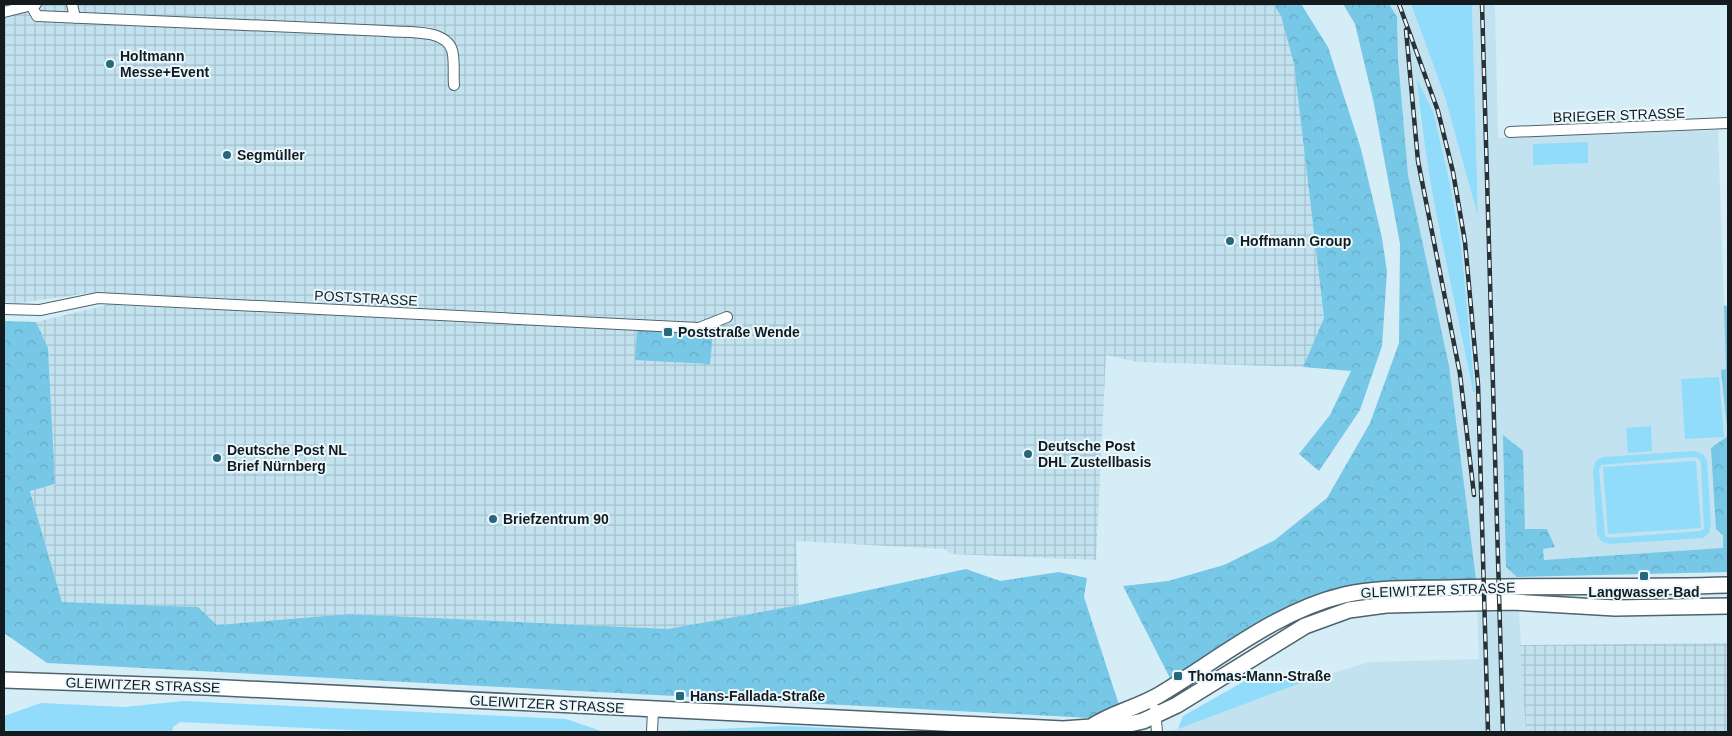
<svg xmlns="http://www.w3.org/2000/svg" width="1732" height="736" font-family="Helvetica,sans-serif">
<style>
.built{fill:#c2e2ef;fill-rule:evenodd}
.industrial{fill:url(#industrial-grid)}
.grass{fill:#90dcfa;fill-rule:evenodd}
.forest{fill:url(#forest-crowns)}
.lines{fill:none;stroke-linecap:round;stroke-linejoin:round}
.minor-casing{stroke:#4e636b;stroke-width:12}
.secondary-casing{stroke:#4e636b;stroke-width:18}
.minor{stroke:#fff;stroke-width:10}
.secondary{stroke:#fff;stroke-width:15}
.rail-casing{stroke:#283237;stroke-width:4.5}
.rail{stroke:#eaf8fe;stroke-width:2.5;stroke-dasharray:8;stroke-linecap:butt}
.poi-dot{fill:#28667c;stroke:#eaf8fe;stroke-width:2}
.labels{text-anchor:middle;stroke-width:4;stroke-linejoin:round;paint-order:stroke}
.poi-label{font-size:14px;font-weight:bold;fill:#131b1f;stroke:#eaf8fe;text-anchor:start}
.street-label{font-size:14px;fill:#131b1f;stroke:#eaf8fe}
</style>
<defs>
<pattern id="industrial-grid" width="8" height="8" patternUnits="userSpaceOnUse" patternTransform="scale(1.25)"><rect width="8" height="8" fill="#c2e2ef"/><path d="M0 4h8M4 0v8" fill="none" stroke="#a6c1cc"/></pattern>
<pattern id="forest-crowns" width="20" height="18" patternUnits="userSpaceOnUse" patternTransform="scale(1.25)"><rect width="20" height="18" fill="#77c7e7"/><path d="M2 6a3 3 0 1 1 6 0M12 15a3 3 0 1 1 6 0" fill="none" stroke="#66aac6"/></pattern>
</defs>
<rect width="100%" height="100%" fill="#d5edf7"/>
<!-- built -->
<path class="built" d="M1389,4H1411L1445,97L1478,213L1472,4H1495L1498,138L1718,130L1724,305L1728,350V572L1517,577L1526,732H1159L1178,729L1309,680L1370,662L1479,659L1476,579L1408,175L1398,58L1397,17ZM1417,82L1451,189L1461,245L1475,392H1473L1439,228L1421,126Z"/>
<!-- industrial -->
<path class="industrial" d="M4,4H1273L1281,16L1294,64L1324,318L1303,367L1138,362L1106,355L1096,560L950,554L945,549L796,541L799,605L668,629L349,614L217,625L198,607L62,602L30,490L55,485L48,348L36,322L107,305L637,330L636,359L709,364L713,333L743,336L686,321L97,292L18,303L4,302Z
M1728,643V732H1526L1520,645Z"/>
<!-- grass -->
<path class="grass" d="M1411,4H1472L1478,216L1445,97Z
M1417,80L1433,111L1451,189L1461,245L1475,392H1473C1453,288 1426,185 1417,80Z
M1588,142V163L1533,165V144Z
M1719,377L1724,437L1685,439L1681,379Z
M1651,426L1652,451L1628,453L1626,428Z
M1694,451L1703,454L1707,461L1711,525L1709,533L1703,538L1609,544L1601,541L1597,534L1593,470L1596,461L1603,457ZM1694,457L1698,458L1701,463L1704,529L1700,531L1610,538L1605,536L1599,470L1601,465Z
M1696,461L1701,528L1608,534L1603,467Z
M1257,674L1309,680L1178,729L1183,716Z
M184,701L566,719L604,732H390L180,722L173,727L172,732H4V716L41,703L124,707Z
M788,726L906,732H668V731Z"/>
<!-- forest -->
<path class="forest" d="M1273,4H1301L1328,47L1361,149L1382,238L1387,272L1382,346L1360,410L1319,471L1299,454L1330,415L1351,371L1303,367L1324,318L1294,64L1281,16Z
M1343,4H1389L1397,17L1398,58L1408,175L1449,366L1476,579L1353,587L1311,596L1170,678L1123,586L1168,581L1224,565L1275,540L1327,498L1370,423L1399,343L1400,244L1374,104L1355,24Z
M1724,305L1728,307V572L1517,577L1506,567L1503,435L1523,451L1525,529H1547L1555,547L1543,549L1544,560L1723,548V535L1716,529L1711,448L1728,436L1721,370L1726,369Z
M4,321L36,322L48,348L55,484L30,491L62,602L198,607L217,625L349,614L668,629L799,605L966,569L1000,581L1059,572L1087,578L1084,597L1119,705L1090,718L47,663L4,633Z
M637,330L713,333L710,364L635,360Z"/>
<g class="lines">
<!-- minor casing -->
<g class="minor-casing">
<path id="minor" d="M72,4L75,18
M31,5L37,16L387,31C405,33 445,28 452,50C455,60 453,75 454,85
M4,12L36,4
M1510,132L1728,123
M4,309L40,310L98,298L699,328L727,317
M1155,709L1157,732
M652,732L653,710"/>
</g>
<!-- secondary casing -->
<g class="secondary-casing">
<path id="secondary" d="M4,680L206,687L1023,727L1063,729L1091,727L1103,730L1143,721L1177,705L1305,626L1349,610L1386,605L1513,602L1615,608L1728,606
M1091,727C1111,713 1137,708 1159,695C1218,660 1276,611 1344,595C1378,587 1415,589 1449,588C1542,585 1635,588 1728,585"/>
</g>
<!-- minor -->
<use href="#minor" class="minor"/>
<!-- secondary -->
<use href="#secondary" class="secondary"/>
<!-- rail casing -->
<g class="rail-casing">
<path id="rail" d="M1399,4L1438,111L1453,172L1465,242L1478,384L1488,732
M1482,4L1503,732
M1406,30L1418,161L1460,374L1474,495"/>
</g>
<!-- rail -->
<use href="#rail" class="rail"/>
</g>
<!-- markers -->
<g class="poi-dot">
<circle cx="110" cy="64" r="5"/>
<circle cx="227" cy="155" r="5"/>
<circle cx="1230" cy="241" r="5"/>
<rect x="663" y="327" width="10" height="10" rx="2.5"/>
<circle cx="1028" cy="454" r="5"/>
<circle cx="217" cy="458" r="5"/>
<circle cx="493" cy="519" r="5"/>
<rect x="1639" y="571" width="10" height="10" rx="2.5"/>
<rect x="1173" y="671" width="10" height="10" rx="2.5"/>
<rect x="675" y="691" width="10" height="10" rx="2.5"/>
</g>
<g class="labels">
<!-- poi labels -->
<g class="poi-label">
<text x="120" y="61">Holtmann<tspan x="120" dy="16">Messe+Event</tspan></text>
<text x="237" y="160">Segmüller</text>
<text x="1240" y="246">Hoffmann Group</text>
<text x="678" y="337">Poststraße Wende</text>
<text x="1038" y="451">Deutsche Post<tspan x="1038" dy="16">DHL Zustellbasis</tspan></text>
<text x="227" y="455">Deutsche Post NL<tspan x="227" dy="16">Brief Nürnberg</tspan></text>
<text x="503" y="524">Briefzentrum 90</text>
<text x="1644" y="597" text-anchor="middle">Langwasser Bad</text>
<text x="1188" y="681">Thomas-Mann-Straße</text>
<text x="690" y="701">Hans-Fallada-Straße</text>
</g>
<!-- street labels -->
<g class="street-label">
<text transform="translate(1619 115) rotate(-2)" y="5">BRIEGER STRASSE</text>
<text transform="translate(366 298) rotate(3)" y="5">POSTSTRASSE</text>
<text transform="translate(1438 590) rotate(-2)" y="5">GLEIWITZER STRASSE</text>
<text transform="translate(143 685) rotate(2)" y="5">GLEIWITZER STRASSE</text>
<text transform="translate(547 704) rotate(3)" y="5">GLEIWITZER STRASSE</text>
</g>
</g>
<!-- border -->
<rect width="1732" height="736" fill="none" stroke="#131b1f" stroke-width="10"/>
</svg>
